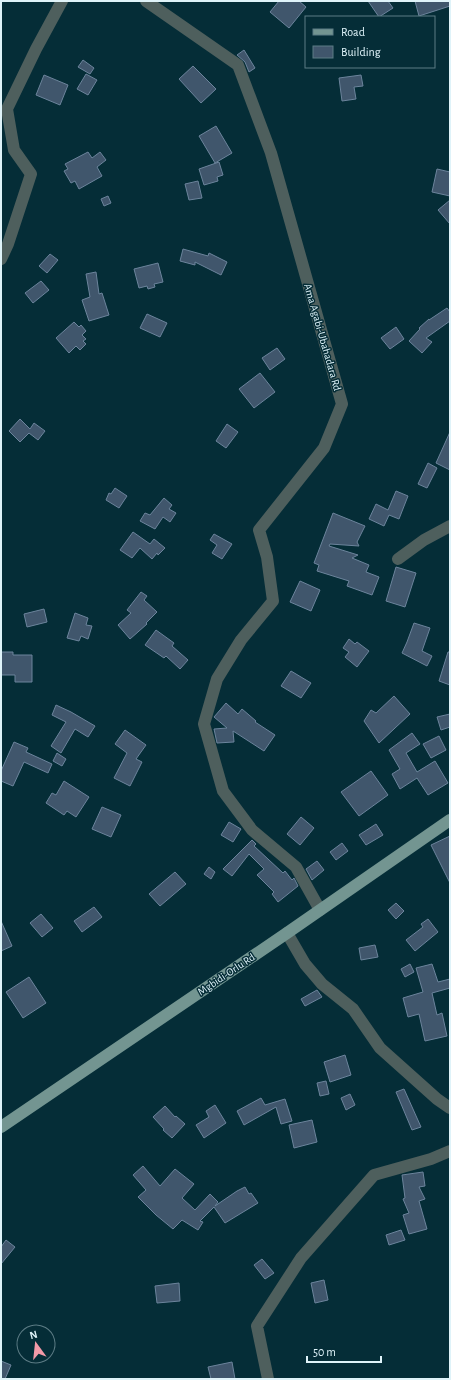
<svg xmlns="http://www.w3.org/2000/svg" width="451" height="1380" font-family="'Alegreya Sans',sans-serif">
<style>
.building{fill:#40566c;stroke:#6c849c}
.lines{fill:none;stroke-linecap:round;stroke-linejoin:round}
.minor{stroke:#4e5f5d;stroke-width:12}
.major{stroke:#739591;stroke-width:12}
.labels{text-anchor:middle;stroke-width:3;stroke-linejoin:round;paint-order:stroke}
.street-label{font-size:11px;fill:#dff3f9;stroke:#052d37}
</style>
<rect width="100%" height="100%" fill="#052d37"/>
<!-- building -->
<path class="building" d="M279,1H299L306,7L289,28L270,12Z
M368,1H388L393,8L379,17Z
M415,1H450V6L419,16Z
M244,50L255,68L249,72L245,62L237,55Z
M83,60L94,68L90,74L78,67Z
M193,66L216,89L201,103L179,79Z
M86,74L97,80L88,95L77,89Z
M44,75L68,85L60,105L36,95Z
M361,75L363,86L354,87L356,99L342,101L339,78Z
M216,126L232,153L215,163L199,136Z
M88,152L92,158L100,152L106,160L97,167L102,176L79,189L75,181L71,183L64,171L68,169L65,164Z
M219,162L223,175L217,177L218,181L204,185L199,169Z
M437,169L450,172V196L432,192Z
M198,181L202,198L189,200L185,184Z
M108,196L111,203L104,206L101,199Z
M450,200V224L438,210Z
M183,249L208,256L209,253L227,262L221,275L195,262V265L180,261Z
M50,254L58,260L47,273L39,266Z
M158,263L163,282L154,284L155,287L148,289L147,286L139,288L134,269Z
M96,272L99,294L102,293L109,315L89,321L82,300L90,297L86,274Z
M41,281L49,290L33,303L25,293Z
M447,308L450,312V321L426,338L432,342L422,353L409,341L420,329L419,328L429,319V320Z
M147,314L167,323L160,337L140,328Z
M74,322L79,327L81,325L86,331L82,335L86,339L83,341L86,344L80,350L76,346L69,353L56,338Z
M396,327L404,339L390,349L381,338Z
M277,348L285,359L270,370L262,358Z
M260,373L275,392L254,408L239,389Z
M20,419L30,429L34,423L45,431L38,440L29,433L20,442L9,431Z
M227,424L238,432L226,448L216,441Z
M450,432V470L436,463Z
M428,463L437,468L427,488L418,484Z
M115,488L127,496L119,508L106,500L109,493L111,494Z
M396,491L408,496L399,519L389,515L384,526L369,519L376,504L388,510Z
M164,498L172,505L169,509L176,513L170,522L163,517L155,529L140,521L145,513L150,515Z
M333,513L365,526L357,542L359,546L330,544L329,546L358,555L352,558L369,565L366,572L379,577L372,595L347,586L349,581L317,571L319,565L314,563Z
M133,532L150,544L154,539L165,548L158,555L157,553L152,559L140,548L132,558L120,550Z
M214,534L232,544L222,559L212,553L217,545L210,540Z
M396,567L416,573L405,607L386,601Z
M300,581L320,590L311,611L290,602Z
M141,592L147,596L144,600L157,612L146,623L147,624L130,639L118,625L131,613L127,610Z
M44,609L47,622L27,627L24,614Z
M75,613L88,618L86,625L92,626L88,639L81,636L79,641L67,638Z
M414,623L430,628L422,651L432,656L427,666L402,653L407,642Z
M156,630L174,643L172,646L188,660L180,669L166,656L164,658L145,645Z
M349,639L355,644L357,642L369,651L357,667L345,657L349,652L343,648Z
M1,652H13V655H32V682H15V675H1Z
M448,652H450V685L439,681Z
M291,671L311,683L301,698L281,686Z
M394,696L410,714L379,743L364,721L371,710L376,713Z
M226,703L238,714L242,709L256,721L255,722L275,735L264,751L233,731L234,742L217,743L214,729L227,728L214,717Z
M56,705L71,712L95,726L88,737L75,729L61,753L51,746L66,722L52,715Z
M450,714V727L441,730L437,717Z
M125,730L146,745L136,759L142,762L130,786L114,778L127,753L115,744Z
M412,733L420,744L406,753L417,772L435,761L448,783L428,795L417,778L400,789L392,774L400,769L389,750Z
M439,736L446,750L431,758L423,744Z
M14,742L28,748L26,752L52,764L48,773L24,762L13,786L1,781V771Z
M57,753L66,759L62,766L53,761Z
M371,771L388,795L359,816L341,792Z
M64,781L89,797L76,817L67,811L64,815L46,803L52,793L56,795Z
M102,807L121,815L111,837L92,829Z
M301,817L314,828L300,845L287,834Z
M229,822L241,829L233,842L221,835Z
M376,824L383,835L366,845L359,835Z
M450,836V883L431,845Z
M252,840L256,844L254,846L283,873L285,871L292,880L294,878L298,886L278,902L272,894L274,892L257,875L264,869L249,854L232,876L223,869Z
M342,843L348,851L336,860L330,852Z
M317,861L324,870L312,880L306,869Z
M209,867L215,872L211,879L204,874Z
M175,872L186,884L160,906L149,894Z
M396,903L404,911L396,919L388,910Z
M94,907L102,917L82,932L74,921Z
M41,914L53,928L42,937L30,923Z
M428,919L438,932L415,951L406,940L423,927L421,924Z
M1,921L12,946L1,951Z
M375,945L378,957L361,960L359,948Z
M410,964L414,972L405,977L401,969Z
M432,964L438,982L450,979V988L432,993L437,1015L442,1013L447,1036L425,1041L419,1014L408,1017L403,998L423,992L416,968Z
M29,977L46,1003L23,1018L6,992Z
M317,990L322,997L305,1006L301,999Z
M345,1055L351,1075L330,1082L324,1062Z
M326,1081L329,1094L320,1096L317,1083Z
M404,1089L421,1127L412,1130L396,1092Z
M350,1094L355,1105L346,1110L341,1098Z
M261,1098L265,1105L285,1099L292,1121L281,1124L276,1107L244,1125L237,1111Z
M215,1105L226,1123L204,1138L196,1125L209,1117L206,1111Z
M165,1106L175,1117L176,1116L185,1124L172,1138L163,1130L164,1129L153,1117Z
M312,1120L317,1142L294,1148L289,1125Z
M143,1166L160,1186L175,1169L194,1184L182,1198L195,1210L210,1194L218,1202L215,1206L237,1191L245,1187L249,1194L251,1193L258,1203L225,1223L214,1207L200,1221L203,1222L198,1230L182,1220L173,1229L156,1215L138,1197L146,1190L133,1175Z
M423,1172L425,1186L419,1187L425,1199L419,1201L427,1229L409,1234L403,1215L409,1213L403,1199L405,1198L402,1175Z
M401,1230L405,1240L389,1245L386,1235Z
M6,1240L15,1247L1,1264V1247Z
M262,1259L274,1273L265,1279L254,1265Z
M324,1280L328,1300L315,1303L311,1283Z
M179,1283L180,1301L157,1303L155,1286Z
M1,1361L11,1365L5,1379H1Z
M232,1362L235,1379H211L208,1367Z"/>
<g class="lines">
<!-- minor -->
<path class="minor" d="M146,1L238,65L271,153L342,404L324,448L259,530L267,557L273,601L241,640L217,679L204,724L223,791L252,830L296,867L320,910
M1,259L8,244L31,174L14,150L7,109L36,49L62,1
M398,559L424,540L450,526
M287,933L305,964L322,984L353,1009L380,1048L437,1099L450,1108
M268,1379L257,1326L301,1258L374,1175L431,1159L450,1151"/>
<!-- major -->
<path class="major" d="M1,1127L287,933L450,820"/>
</g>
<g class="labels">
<!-- street labels -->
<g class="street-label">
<text transform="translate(323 337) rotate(74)" y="4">Ama Agabi-Ubahadara Rd</text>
<text transform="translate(226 974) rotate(-34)" y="4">Mgbidi-Orlu Rd</text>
</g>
</g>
<!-- border -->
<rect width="451" height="1380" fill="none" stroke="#dff3f9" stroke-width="4"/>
<!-- legend -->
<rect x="305" y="16" width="130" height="52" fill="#052d37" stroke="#5c7c85"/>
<rect x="313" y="29" width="20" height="6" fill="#739591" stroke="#5c7c85"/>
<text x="341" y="36" font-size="12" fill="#dff3f9">Road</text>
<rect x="313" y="46" width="20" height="12" fill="#40566c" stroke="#5c7c85"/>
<text x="341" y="56" font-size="12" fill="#dff3f9">Building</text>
<!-- north arrow -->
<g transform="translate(36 1344) rotate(345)"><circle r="19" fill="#052d37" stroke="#5c7c85"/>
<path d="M0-3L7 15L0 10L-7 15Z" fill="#f39aa8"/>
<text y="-6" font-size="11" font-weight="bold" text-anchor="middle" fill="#dff3f9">N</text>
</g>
<!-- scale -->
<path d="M307 1356v6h74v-6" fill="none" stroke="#dff3f9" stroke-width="2"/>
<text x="313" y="1356" font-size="12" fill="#dff3f9" stroke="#052d37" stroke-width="3" paint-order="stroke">50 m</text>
</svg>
